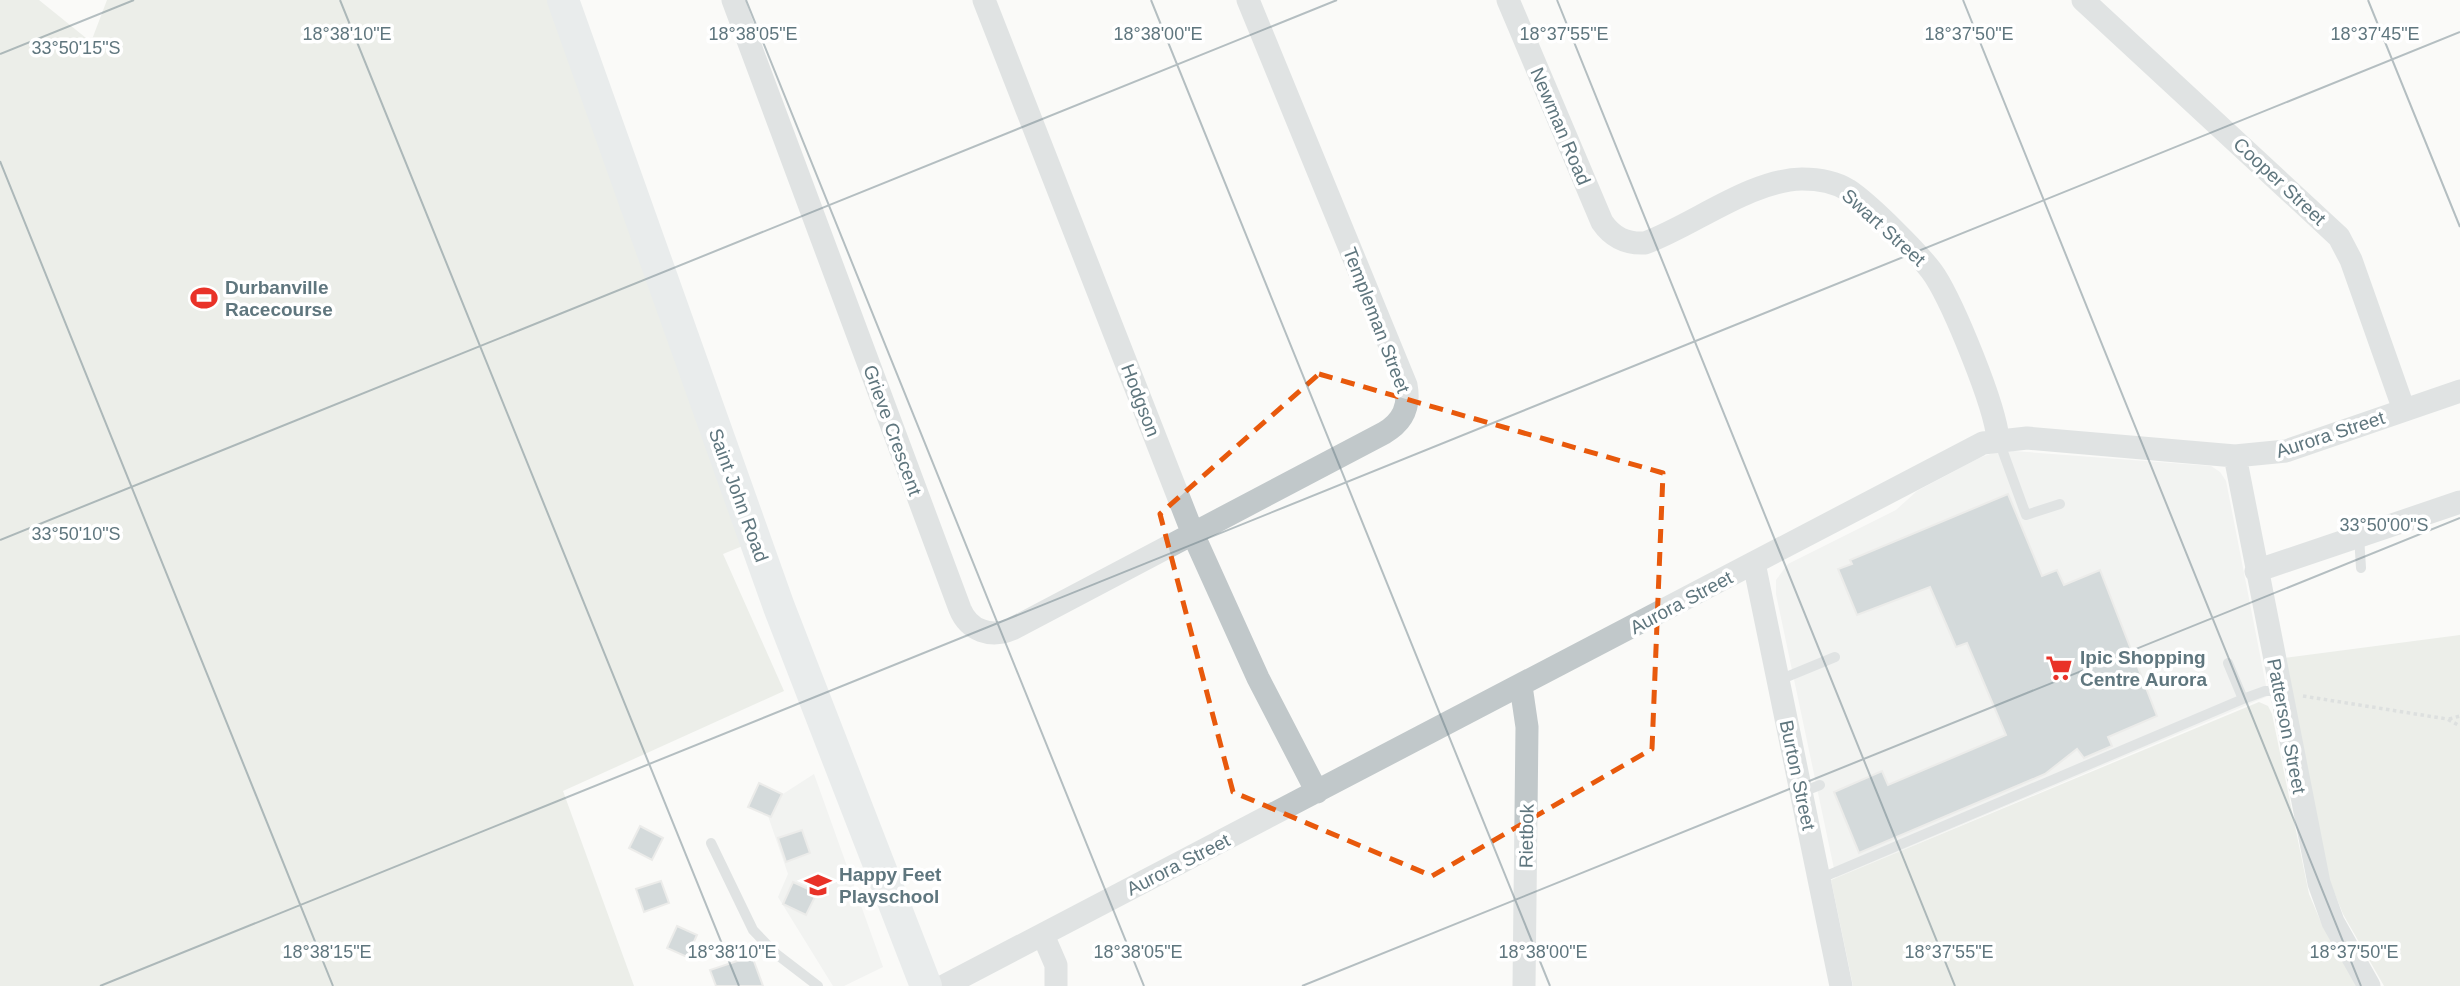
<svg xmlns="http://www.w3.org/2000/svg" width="2460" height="986" font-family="Helvetica,sans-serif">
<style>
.built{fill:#e8eae9}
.green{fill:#dbe0d7}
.building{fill:#a7b4b8;stroke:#dcdcda;stroke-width:2}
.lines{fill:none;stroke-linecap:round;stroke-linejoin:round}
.path{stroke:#bbc0c2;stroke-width:3.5;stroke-dasharray:3.5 3.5;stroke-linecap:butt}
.lane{stroke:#c1c8ca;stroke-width:10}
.street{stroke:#c1c8ca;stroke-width:23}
.secondary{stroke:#d5dbdd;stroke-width:32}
.marked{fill:none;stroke:#e8590c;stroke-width:5;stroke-dasharray:14 9;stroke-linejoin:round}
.ticks{fill:none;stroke:#5f767e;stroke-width:2;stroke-opacity:0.45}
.labels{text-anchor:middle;stroke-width:7;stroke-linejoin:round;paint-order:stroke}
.street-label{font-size:19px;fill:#5f767e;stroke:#fff}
.poi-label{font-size:19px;font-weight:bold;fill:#5f767e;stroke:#fff;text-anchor:start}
.ticks-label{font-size:18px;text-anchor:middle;fill:#5f767e;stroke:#fff;stroke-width:7;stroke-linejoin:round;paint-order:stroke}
</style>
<rect width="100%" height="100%" fill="#fafaf8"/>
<!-- built -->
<path class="built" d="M2013,451L2211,466L2220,472L2226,481L2268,696L1836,878L1776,594V580L1788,564L1896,510L1917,491L1979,458L1993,453Z
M814,774L883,967L844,986H833L778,897L788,874L768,816L748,807L759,783L783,794Z"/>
<!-- green -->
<path class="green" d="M0,0H39L91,42L107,0H552L745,545L723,554L784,691L563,791L634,986H0Z
M2460,635V986H2384L2343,914L2329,879L2285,658Z
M2259,702L2268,706L2272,714L2309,894L2320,920L2357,986H1853L1831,880Z"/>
<!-- building -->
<path class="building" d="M2008,494L2042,576L2057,570L2064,585L2100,570L2157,716L2108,737L2112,746L2084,758L2077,749L2045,774L1859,853L1834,792L1882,771L1888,785L2006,735L1967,643L1956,647L1930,587L1857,615L1838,569L1852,564L1850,560Z
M759,783L782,794L771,817L748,807Z
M640,826L663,838L652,860L629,848Z
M802,830L810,853L786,862L778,838Z
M661,881L669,903L644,912L636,889Z
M793,882L817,893L806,915L783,904Z
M677,926L697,935L687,957L667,948Z
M752,956L763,986H716L710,970Z"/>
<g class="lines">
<!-- path -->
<path class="path" d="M2303,696L2447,719L2460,726
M2449,719L2460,716"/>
<!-- lane -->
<path class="lane" d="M1999,441L2026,515L2060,504
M2359,536L2361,568
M2228,663L2243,699
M1779,680L1835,657
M1802,792L1820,785
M711,843L753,930L775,953L818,986
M1819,879L2243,699L2265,691H2280"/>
<!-- street -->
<path class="street" d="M733,0L960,609C969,631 991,638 1012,629L1384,433C1403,422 1410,406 1406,385L1248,0
M984,0L1193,534L1258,678L1317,792
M1508,0L1602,222C1613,238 1626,244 1645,243C1694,225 1750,180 1802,179C1817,179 1835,182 1848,190C1868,203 1922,256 1935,276C1954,306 1995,405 1998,439
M2083,0L2339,237L2351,260L2404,410
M2235,456L2319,883L2333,922L2369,986
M1754,563L1841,986
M2256,571L2460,502
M1521,686L1527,727L1524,986
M1043,935L1056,965V986
M944,986L1983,443L2027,438L2235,456L2286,451L2460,391"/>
<!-- secondary -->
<path class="secondary" d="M563,0L779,607L926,986"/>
</g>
<!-- marked area -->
<path d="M0 0H2460V986H0ZM1319,374L1663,473L1652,749L1432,876L1233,792L1160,514Z" fill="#fafaf8" fill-opacity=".55" fill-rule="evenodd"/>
<path class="marked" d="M1319,374L1663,473L1652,749L1432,876L1233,792L1160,514Z"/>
<!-- ticks -->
<path class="ticks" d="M340,0L739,986M746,0L1144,986M1151,0L1550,986M1557,0L1955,986M1963,0L2361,986M2368,0L2460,227M0,54L134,0M0,161L333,986M0,540L1337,0M100,986L2460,32M1302,986L2460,518"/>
<!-- icons -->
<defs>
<g id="stadium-bare" transform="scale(2.1)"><path d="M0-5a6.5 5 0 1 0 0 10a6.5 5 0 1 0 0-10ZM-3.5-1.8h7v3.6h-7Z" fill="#e93228" stroke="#fff" stroke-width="2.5" paint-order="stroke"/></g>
<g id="supermarket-bare" transform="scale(2.1)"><path d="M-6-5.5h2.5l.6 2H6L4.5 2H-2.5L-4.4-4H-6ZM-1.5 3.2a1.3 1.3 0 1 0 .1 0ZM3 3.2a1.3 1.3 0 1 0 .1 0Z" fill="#e93228" stroke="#fff" stroke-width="2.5" paint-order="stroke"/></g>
<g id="school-bare" transform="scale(2.1)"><path d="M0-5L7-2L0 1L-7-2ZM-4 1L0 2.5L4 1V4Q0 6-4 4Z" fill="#e93228" stroke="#fff" stroke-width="2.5" paint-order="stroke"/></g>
</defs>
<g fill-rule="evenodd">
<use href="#stadium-bare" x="204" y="298"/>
<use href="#supermarket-bare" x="2059" y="668"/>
<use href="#school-bare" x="818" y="885"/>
</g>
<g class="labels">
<!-- street labels -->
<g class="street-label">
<text transform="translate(1561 126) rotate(67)" y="7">Newman Road</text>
<text transform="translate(2280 181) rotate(43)" y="7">Cooper Street</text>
<text transform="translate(1884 227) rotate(42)" y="7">Swart Street</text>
<text transform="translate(1377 320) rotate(69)" y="7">Templeman Street</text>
<text transform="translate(1141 400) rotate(69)" y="7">Hodgson</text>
<text transform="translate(893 430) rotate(70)" y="7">Grieve Crescent</text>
<text transform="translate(2330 434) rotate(-18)" y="7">Aurora Street</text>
<text transform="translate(739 495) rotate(70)" y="7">Saint John Road</text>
<text transform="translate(1681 602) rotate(-28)" y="7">Aurora Street</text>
<text transform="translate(2287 726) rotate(79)" y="7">Patterson Street</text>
<text transform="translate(1798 775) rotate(78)" y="7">Burton Street</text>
<text transform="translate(1526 836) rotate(-89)" y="7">Rietbok</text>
<text transform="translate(1178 864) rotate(-27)" y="7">Aurora Street</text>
</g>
<!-- poi labels -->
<g class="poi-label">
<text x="225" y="294">Durbanville<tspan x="225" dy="22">Racecourse</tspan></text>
<text x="2080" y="664">Ipic Shopping<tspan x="2080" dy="22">Centre Aurora</tspan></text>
<text x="839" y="881">Happy Feet<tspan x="839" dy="22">Playschool</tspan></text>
</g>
</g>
<g class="ticks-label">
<text x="347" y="40">18°38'10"E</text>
<text x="753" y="40">18°38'05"E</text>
<text x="1158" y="40">18°38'00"E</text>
<text x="1564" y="40">18°37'55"E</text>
<text x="1969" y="40">18°37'50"E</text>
<text x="2375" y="40">18°37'45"E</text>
<text x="76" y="54">33°50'15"S</text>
<text x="2384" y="531">33°50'00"S</text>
<text x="76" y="540">33°50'10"S</text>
<text x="327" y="958">18°38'15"E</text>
<text x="732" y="958">18°38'10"E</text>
<text x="1138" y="958">18°38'05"E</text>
<text x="1543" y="958">18°38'00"E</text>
<text x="1949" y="958">18°37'55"E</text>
<text x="2354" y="958">18°37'50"E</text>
</g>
</svg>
